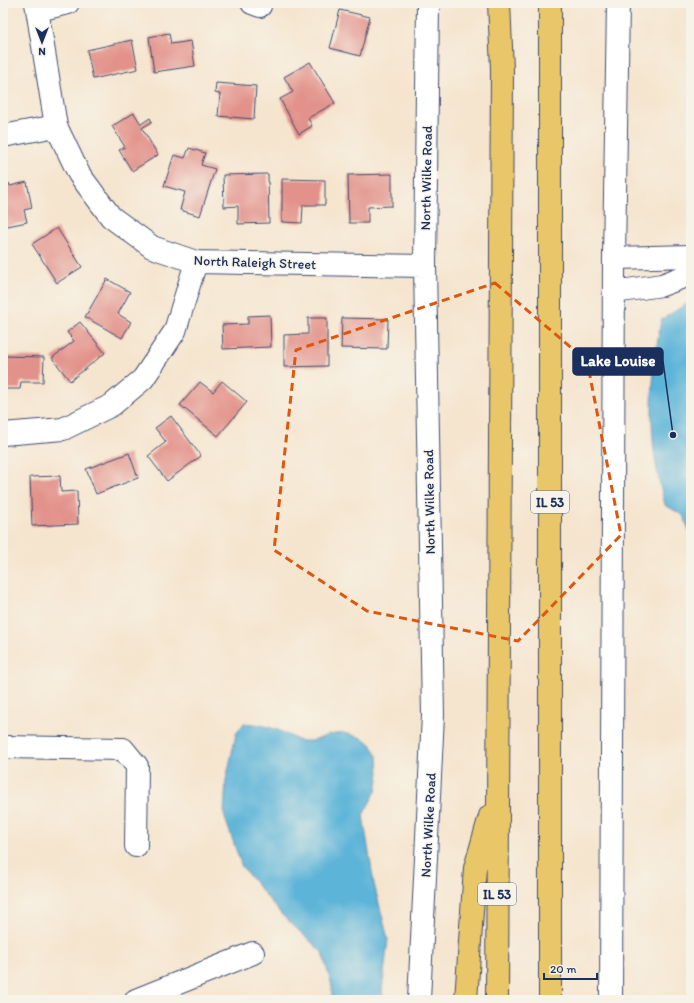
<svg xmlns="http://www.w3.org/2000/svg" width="694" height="1003" font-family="Itim,sans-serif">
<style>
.water{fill:#5bb4d8;stroke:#3b729b}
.building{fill:#e2928a}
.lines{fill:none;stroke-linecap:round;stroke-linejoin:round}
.minor-casing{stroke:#3c4a6f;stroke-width:24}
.highway-casing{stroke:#3c4a6f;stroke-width:24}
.minor{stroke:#fff;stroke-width:22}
.highway{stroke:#e9c769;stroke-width:22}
.marked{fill:none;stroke:#de5710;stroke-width:3;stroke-dasharray:8 5;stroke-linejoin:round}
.labels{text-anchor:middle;stroke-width:3;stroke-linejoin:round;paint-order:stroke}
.shield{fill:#f7f3e8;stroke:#5d6a87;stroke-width:1}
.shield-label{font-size:13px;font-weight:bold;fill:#1b2f5e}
.street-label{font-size:14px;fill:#1b2f5e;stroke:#f7f3e8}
.leader{fill:none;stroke:#1b2f5e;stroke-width:1.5}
.callout-dot{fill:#1b2f5e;stroke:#f7f3e8;stroke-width:1.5}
.callout{fill:#1b2f5e;stroke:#1b2f5e;stroke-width:1.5}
.callout-label{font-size:15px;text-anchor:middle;font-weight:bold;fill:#fff}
</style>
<rect width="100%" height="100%" fill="#f7f3e8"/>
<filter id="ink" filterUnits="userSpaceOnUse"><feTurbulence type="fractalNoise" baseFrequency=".025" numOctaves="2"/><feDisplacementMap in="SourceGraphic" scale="8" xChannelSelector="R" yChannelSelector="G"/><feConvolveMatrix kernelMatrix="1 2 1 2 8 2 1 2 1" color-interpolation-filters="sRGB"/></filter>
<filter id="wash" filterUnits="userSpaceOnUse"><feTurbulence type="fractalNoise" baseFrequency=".012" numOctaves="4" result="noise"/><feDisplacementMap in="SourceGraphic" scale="16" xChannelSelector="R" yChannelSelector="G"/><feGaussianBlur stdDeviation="0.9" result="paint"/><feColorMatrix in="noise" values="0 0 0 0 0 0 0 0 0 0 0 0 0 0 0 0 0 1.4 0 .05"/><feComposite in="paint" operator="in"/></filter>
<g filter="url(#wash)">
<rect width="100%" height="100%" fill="#f5e5cf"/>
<!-- water -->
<path class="water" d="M691,301V535L683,515L665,505C662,492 658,478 656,464C648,416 653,367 661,320Z
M244,723L262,725L278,730L300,741H313L328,735L344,733L362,738L371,744L378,757L379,773L376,791L363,815L374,884L388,939L382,991L384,1000H332V986L322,952L282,915L242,867L224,815L226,780L236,734Z"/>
<g id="blocks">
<!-- building -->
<path class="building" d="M340,10L370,17L360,56L330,48Z
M169,33L171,44L191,41L195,66L154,72L149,37Z
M132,40L138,69L93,79L87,50Z
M310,62L335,103L308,118L312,126L299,134L280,99L293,92L284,77Z
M216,83L256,86L254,119L218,116L220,94L215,93Z
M134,113L141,124L150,118L152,122L142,128L158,155L132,171L119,150L125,147L112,126Z
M189,148L205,153L201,165L215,169L200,216L180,210L185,192L164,186L174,155L185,158Z
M268,174L269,223L238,224V206L224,207L223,175Z
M392,174V206L368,207V223H349L348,175Z
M282,179L325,180V205H303L302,223L282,222Z
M27,182L32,208L24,210L27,222L3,227V184L9,183L10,186Z
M57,228L82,267L57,283L32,244Z
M107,279L130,292L118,314L131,322L122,338L85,317Z
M270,315L271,347L223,349L222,325L248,324V316Z
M308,318H327V366L284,367V335L308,334Z
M342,318L388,319L387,349L341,348Z
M80,322L105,353L70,381L52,358L74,341L67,332Z
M3,356L44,357L43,382H21L20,389H3Z
M222,381L247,402L218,436L180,405L200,382L213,392Z
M171,416L201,456L167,481L148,456L166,442L155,428Z
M129,453L138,478L96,494L86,469Z
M60,476L61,492L77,491L78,524L32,526L30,477Z"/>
</g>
</g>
<g filter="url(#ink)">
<use href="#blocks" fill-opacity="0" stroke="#3c4a6f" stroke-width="1"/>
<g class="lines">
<!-- minor casing -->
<g class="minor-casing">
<path id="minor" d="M36,3L56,126L79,174L111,217L152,247L196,262L425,266
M252,3L260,6
M38,10L68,3
M3,136L56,126
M614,258L691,256
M614,292L662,285L691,274
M3,434L63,429L112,405L143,379L175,331L196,262
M3,747L123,749L137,766L136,846
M136,1000L253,953
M419,1000L433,715L425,266L428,3
M611,1000L614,258L618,3"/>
</g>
<!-- highway casing -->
<g class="highway-casing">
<path id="highway" d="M550,3V1000
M466,1000L475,868L490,816
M497,1000L502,69L499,3"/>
</g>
<!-- minor -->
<use href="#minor" class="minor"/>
<!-- highway -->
<use href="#highway" class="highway"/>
</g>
</g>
<!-- marked area -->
<path class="marked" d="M495,283L587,361L621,535L518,641L367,611L274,550L296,350Z"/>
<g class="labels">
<!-- shield labels -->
<g class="shield">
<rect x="531" y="491" width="38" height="22" rx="3"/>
<rect x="478" y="883" width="38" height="22" rx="3"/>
</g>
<g class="shield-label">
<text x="550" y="507">IL 53</text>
<text x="497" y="899">IL 53</text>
</g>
<!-- street labels -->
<g class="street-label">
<text transform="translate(426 178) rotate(-89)" y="5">North Wilke Road</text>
<text transform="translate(255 262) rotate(2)" y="5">North Raleigh Street</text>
<text transform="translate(429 502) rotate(-91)" y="5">North Wilke Road</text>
<text transform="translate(428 825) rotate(-87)" y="5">North Wilke Road</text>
</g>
</g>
<!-- callouts -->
<path class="leader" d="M673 435L663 361"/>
<circle class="callout-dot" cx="673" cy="435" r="4"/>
<rect class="callout" x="573" y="348" width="90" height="27" rx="4"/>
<g class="callout-label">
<text x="618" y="366">Lake Louise</text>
</g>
<!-- margin -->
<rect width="694" height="1003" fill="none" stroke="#f7f3e8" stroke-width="16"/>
<!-- north arrow -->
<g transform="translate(42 42) rotate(180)" stroke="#f7f3e8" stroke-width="3" paint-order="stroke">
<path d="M0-3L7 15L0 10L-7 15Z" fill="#1b2f5e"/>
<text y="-6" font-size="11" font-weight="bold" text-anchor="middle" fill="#1b2f5e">N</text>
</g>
<!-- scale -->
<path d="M544 973v6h53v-6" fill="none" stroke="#1b2f5e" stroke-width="2"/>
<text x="550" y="973" font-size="12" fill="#1b2f5e" stroke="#f7f3e8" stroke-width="3" paint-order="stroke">20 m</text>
</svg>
